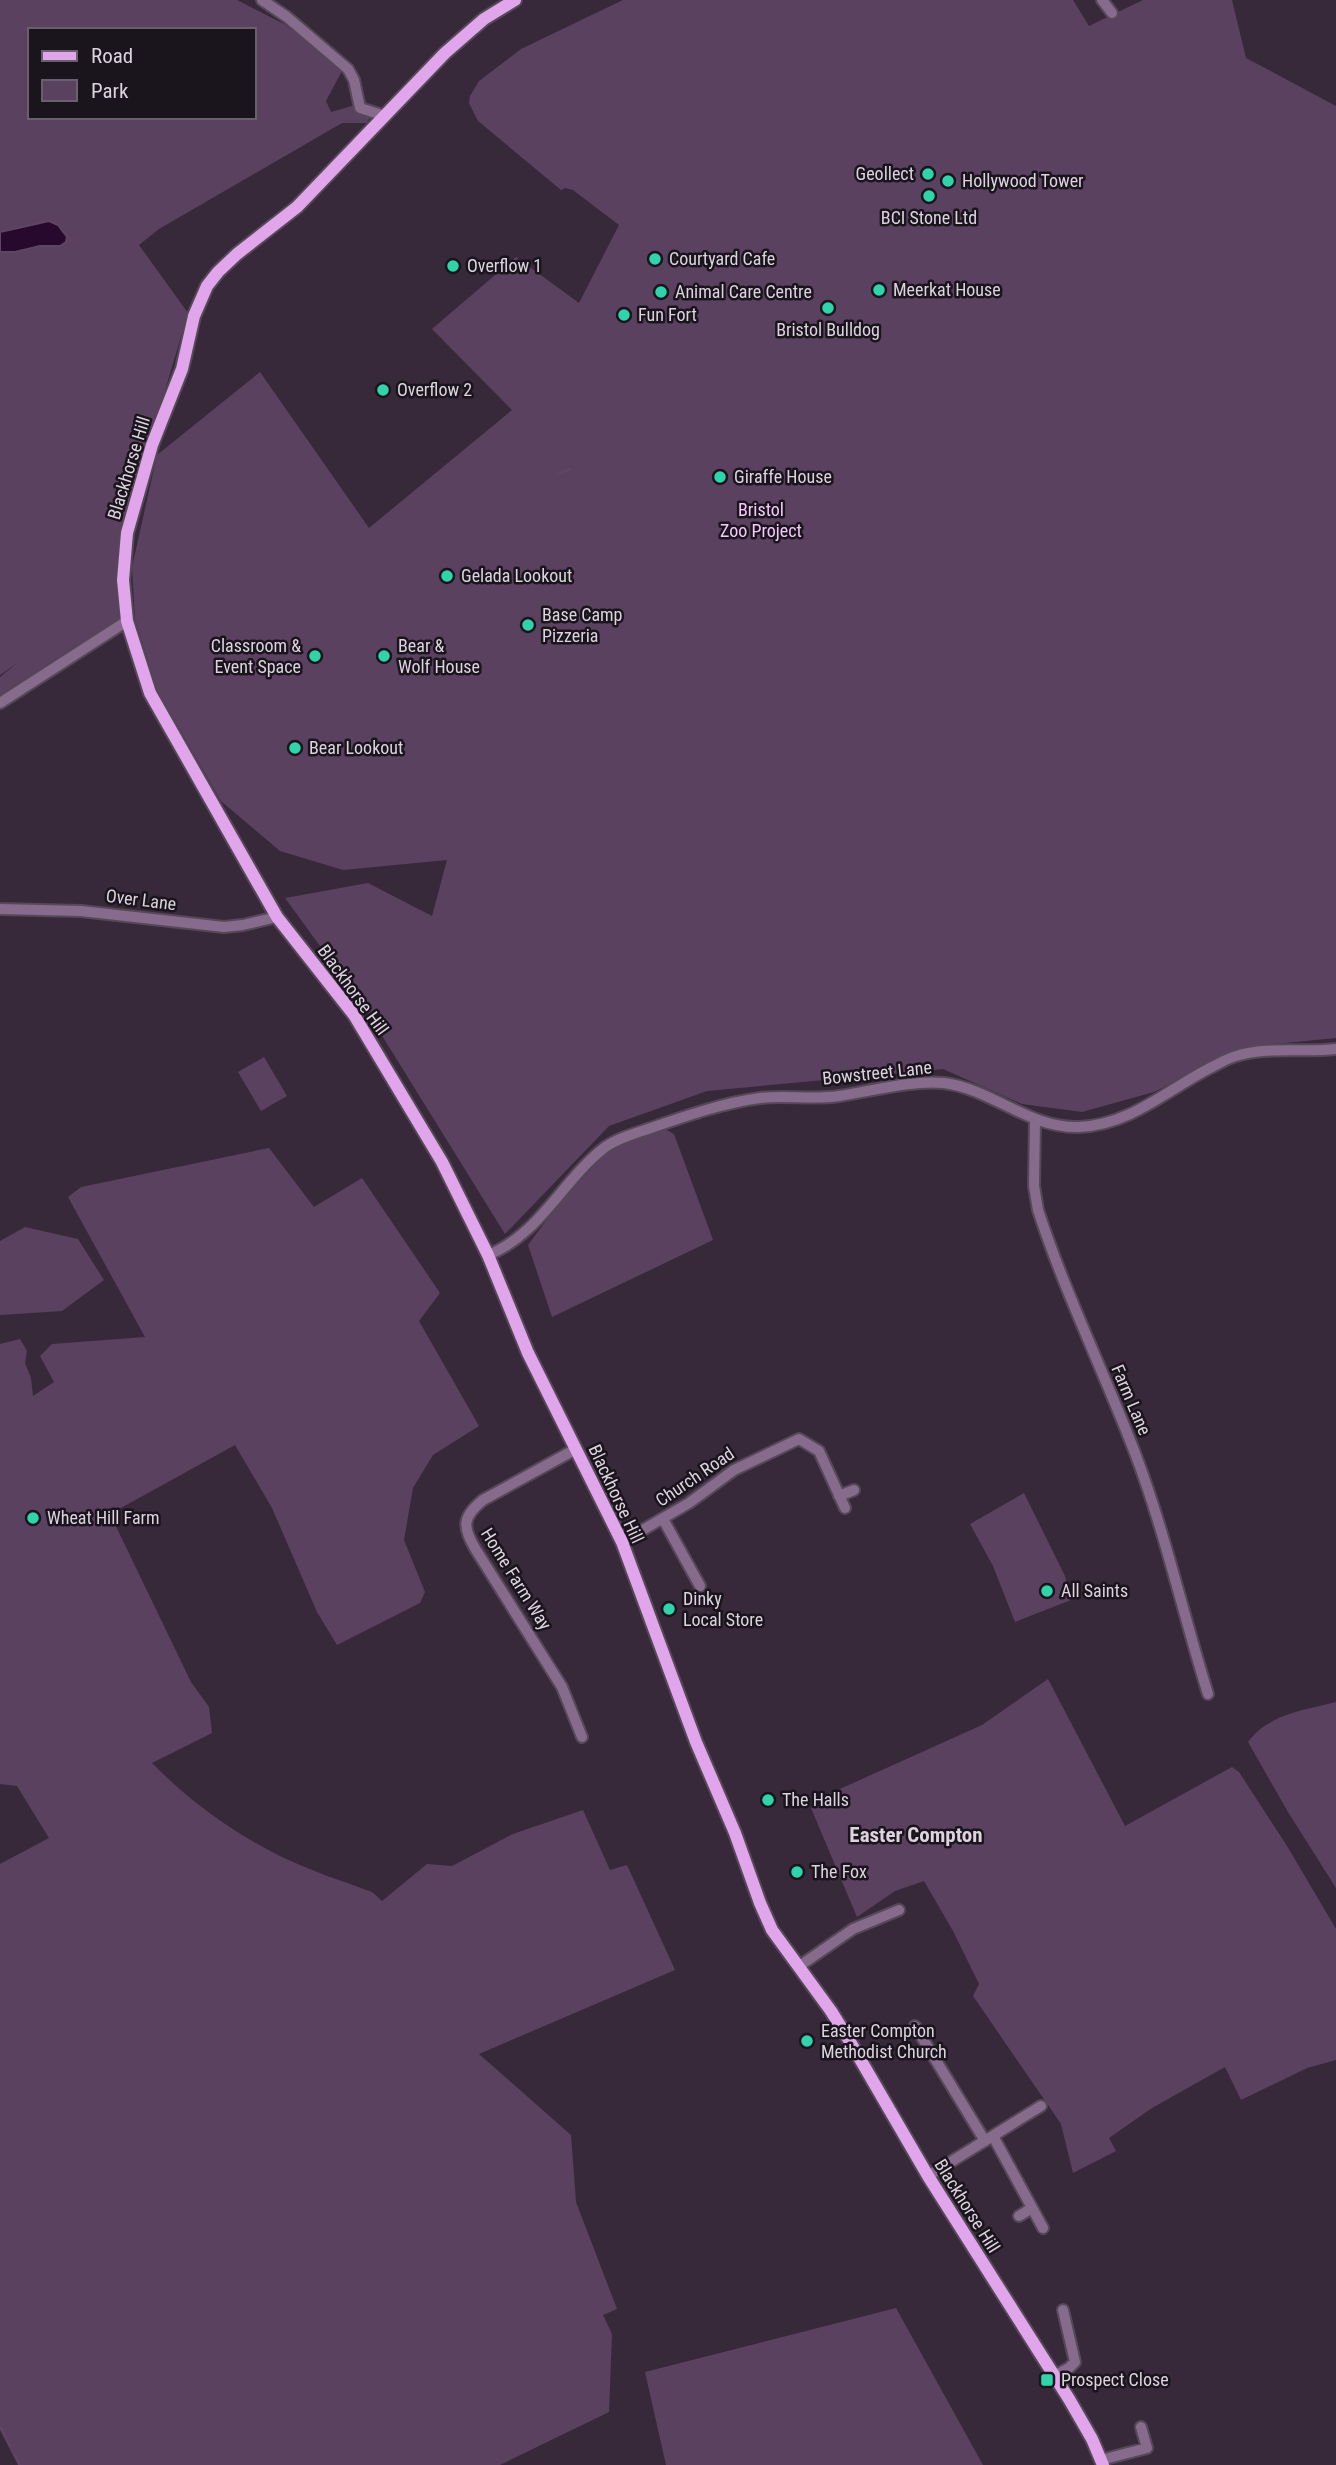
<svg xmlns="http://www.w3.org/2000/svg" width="1336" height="2465" font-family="'Roboto Condensed',sans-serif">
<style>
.green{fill:#5b4160;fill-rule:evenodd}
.water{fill:#28092e;stroke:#5e4663;stroke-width:2}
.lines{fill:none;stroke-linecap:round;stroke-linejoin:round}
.stream{stroke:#5e4663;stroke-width:2.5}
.minor-casing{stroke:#554857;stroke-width:14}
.major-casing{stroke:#554857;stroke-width:16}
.minor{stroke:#876b8d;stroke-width:10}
.major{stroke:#e0a5eb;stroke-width:12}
.poi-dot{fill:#2fd4aa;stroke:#1a141c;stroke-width:2.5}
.labels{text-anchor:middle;stroke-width:5;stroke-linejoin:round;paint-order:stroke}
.poi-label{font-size:18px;fill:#dcd3de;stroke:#1a141c;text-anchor:start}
.street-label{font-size:18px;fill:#dcd3de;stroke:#1a141c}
.park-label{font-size:18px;fill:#f5c8fd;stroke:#1a141c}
.quarter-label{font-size:21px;font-weight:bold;fill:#dcd3de;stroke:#1a141c}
</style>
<rect width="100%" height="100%" fill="#372939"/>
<!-- green -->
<path class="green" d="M0,0H237L284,24L343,69L326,101L331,112L359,104L376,107L367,123H342L159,229L139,245L188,313L118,549L119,618L0,695V677L16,664L0,675ZM30,30H254V117H30Z
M623,0H1073L1089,26L1143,0H1232L1246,58L1336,106V1038L1243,1047L1154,1092L1082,1112L1022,1104L943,1069L707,1091L609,1126L505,1234L363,1005L285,898L368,883L432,916L447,860L343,870L280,851L221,801L157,690L135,619L132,567L157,455L260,372L369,528L512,410L432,329L516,257L579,303L619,225L573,190L565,188L561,190L478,121L469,103L470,96L479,81L521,49Z
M264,1057L287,1096L261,1111L238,1072Z
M663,1128L674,1134L713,1240L552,1317L528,1245L559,1203L610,1149Z
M269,1148L314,1207L362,1178L440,1293L419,1321L479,1426L433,1455L413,1488L404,1540L425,1592L420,1603L337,1645L317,1612L272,1508L235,1445L110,1514L191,1682L209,1707L212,1733L152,1763C189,1801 235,1834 282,1857C311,1871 342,1881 372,1892L382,1901L427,1864L452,1866L513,1834L583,1810L610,1870L627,1865L675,1970L479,2054L571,2135L576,2202L617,2309L603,2315L612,2334L609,2412L500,2465H18L0,2430V1864L49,1838L17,1786L0,1784V1344L20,1339L27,1351L25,1363L31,1378L33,1396L54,1382L40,1356L52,1344L145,1337L68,1197L81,1187Z
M25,1227L78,1239L104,1280L62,1311L0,1315V1241Z
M1024,1493L1065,1576L1071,1600L1015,1622L993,1566L970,1524Z
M1048,1679L1125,1826L1232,1767L1239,1772L1287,1846L1336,1929V2060L1307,2068L1241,2100L1225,2067L1152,2108L1109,2138L1116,2151L1073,2173L1061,2124L973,1996L979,1984L953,1931L924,1881L895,1891L857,1917L811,1808L831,1793L982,1725Z
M1336,1702V1888L1288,1812L1248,1742C1268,1714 1305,1710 1336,1702Z
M896,2308L983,2465H666L645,2372Z"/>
<!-- water -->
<path class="water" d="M49,221L58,225L67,237L66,242L60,246H40L15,252H0V232Z"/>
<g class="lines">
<!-- stream -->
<path class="stream" d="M558,474L570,469
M0,2426L10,2446
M15,2455L20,2465"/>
<!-- minor casing -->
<g class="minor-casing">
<path id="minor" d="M262,0L287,17L348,69L354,80L360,108L385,116
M1102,0L1112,13
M0,703L127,621
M0,909L81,911L224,927L243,925L277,917
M1035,1119L1034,1186L1038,1210C1065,1293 1104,1372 1135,1453C1165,1532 1183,1614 1208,1694
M488,1255C539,1235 563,1180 604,1148C616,1139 633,1134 648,1129C683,1117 722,1103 760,1098C786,1095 813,1100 839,1096C873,1091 910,1080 944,1083C992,1089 1030,1129 1079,1127C1131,1125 1168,1089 1212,1067C1220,1063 1228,1058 1236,1056C1268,1046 1304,1053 1336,1049
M576,1449L483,1500C462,1517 462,1527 476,1550L562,1687L582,1737
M839,1496L854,1490
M663,1519L700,1586
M622,1542L689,1503L734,1470L799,1439L819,1451L845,1508
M798,1967L853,1929L899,1910
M915,2026L985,2141
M993,2136L1043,2228
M928,2176L1041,2106
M1019,2216L1032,2208
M1054,2376L1069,2368L1075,2362L1063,2310
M1101,2460L1147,2448L1141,2427"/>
</g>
<!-- major casing -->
<g class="major-casing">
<path id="major" d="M515,0L484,19L445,53L297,207L237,254L218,272L207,286L194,316L182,369L152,445L127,533L123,580L127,621L150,693L277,917L354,1015L442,1162L488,1255L528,1353L622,1542L696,1742L735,1833L760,1903L772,1930L831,2011L849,2040L928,2176L1069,2399L1092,2439L1103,2465"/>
</g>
<!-- minor -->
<use href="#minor" class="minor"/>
<!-- major -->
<use href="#major" class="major"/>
</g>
<!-- markers -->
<g class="poi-dot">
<circle cx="928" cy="174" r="7"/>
<circle cx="948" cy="181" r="7"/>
<circle cx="929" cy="196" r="7"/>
<circle cx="655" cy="259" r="7"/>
<circle cx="453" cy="266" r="7"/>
<circle cx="879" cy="290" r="7"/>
<circle cx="661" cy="292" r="7"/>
<circle cx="828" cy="308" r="7"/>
<circle cx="624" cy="315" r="7"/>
<circle cx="383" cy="390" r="7"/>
<circle cx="720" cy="477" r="7"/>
<circle cx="447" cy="576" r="7"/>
<circle cx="528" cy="625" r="7"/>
<circle cx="315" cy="656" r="7"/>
<circle cx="384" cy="656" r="7"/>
<circle cx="295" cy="748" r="7"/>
<circle cx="33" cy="1518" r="7"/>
<circle cx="1047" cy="1591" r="7"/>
<circle cx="669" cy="1609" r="7"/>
<circle cx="768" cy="1800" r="7"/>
<circle cx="797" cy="1872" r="7"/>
<circle cx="807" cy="2041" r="7"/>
<rect x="1040" y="2373" width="14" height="14" rx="3.5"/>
</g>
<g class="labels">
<!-- poi labels -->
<g class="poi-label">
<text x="914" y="180" text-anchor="end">Geollect</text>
<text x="962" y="187">Hollywood Tower</text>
<text x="929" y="224" text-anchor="middle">BCI Stone Ltd</text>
<text x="669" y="265">Courtyard Cafe</text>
<text x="467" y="272">Overflow 1</text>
<text x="893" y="296">Meerkat House</text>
<text x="675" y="298">Animal Care Centre</text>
<text x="638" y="321">Fun Fort</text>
<text x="828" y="336" text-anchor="middle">Bristol Bulldog</text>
<text x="397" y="396">Overflow 2</text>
<text x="734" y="483">Giraffe House</text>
<text x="461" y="582">Gelada Lookout</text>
<text x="542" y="621">Base Camp<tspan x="542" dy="21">Pizzeria</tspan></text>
<text x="301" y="652" text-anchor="end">Classroom &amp;<tspan x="301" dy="21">Event Space</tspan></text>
<text x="398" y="652">Bear &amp;<tspan x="398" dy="21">Wolf House</tspan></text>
<text x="309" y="754">Bear Lookout</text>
<text x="47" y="1524">Wheat Hill Farm</text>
<text x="1061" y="1597">All Saints</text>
<text x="683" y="1605">Dinky<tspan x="683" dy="21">Local Store</tspan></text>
<text x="782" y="1806">The Halls</text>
<text x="811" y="1878">The Fox</text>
<text x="821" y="2037">Easter Compton<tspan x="821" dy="21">Methodist Church</tspan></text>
<text x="1061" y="2386">Prospect Close</text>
</g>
<!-- street labels -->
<g class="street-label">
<text transform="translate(129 468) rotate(-73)" y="6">Blackhorse Hill</text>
<text transform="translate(141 900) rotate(7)" y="6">Over Lane</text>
<text transform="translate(353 990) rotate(54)" y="6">Blackhorse Hill</text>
<text transform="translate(877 1073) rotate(-6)" y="6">Bowstreet Lane</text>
<text transform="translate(1131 1400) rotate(67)" y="6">Farm Lane</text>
<text transform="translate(695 1477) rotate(-34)" y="6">Church Road</text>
<text transform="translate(616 1494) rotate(65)" y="6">Blackhorse Hill</text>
<text transform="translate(516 1579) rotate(58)" y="6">Home Farm Way</text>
<text transform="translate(967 2206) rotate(58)" y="6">Blackhorse Hill</text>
</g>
<!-- park labels -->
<g class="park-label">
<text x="761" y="516">Bristol<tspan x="761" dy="21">Zoo Project</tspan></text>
</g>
<!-- quarter labels -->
<g class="quarter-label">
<text x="916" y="1842">Easter Compton</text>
</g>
</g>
<!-- legend -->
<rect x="28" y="28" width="228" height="91" fill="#1a141c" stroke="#68606a" stroke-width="2"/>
<rect x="42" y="51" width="35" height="10" fill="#e0a5eb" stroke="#68606a" stroke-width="2"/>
<text x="91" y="63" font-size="21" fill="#dcd3de">Road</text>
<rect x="42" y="80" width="35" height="21" fill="#5b4160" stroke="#68606a" stroke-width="2"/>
<text x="91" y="98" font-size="21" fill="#dcd3de">Park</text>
</svg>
